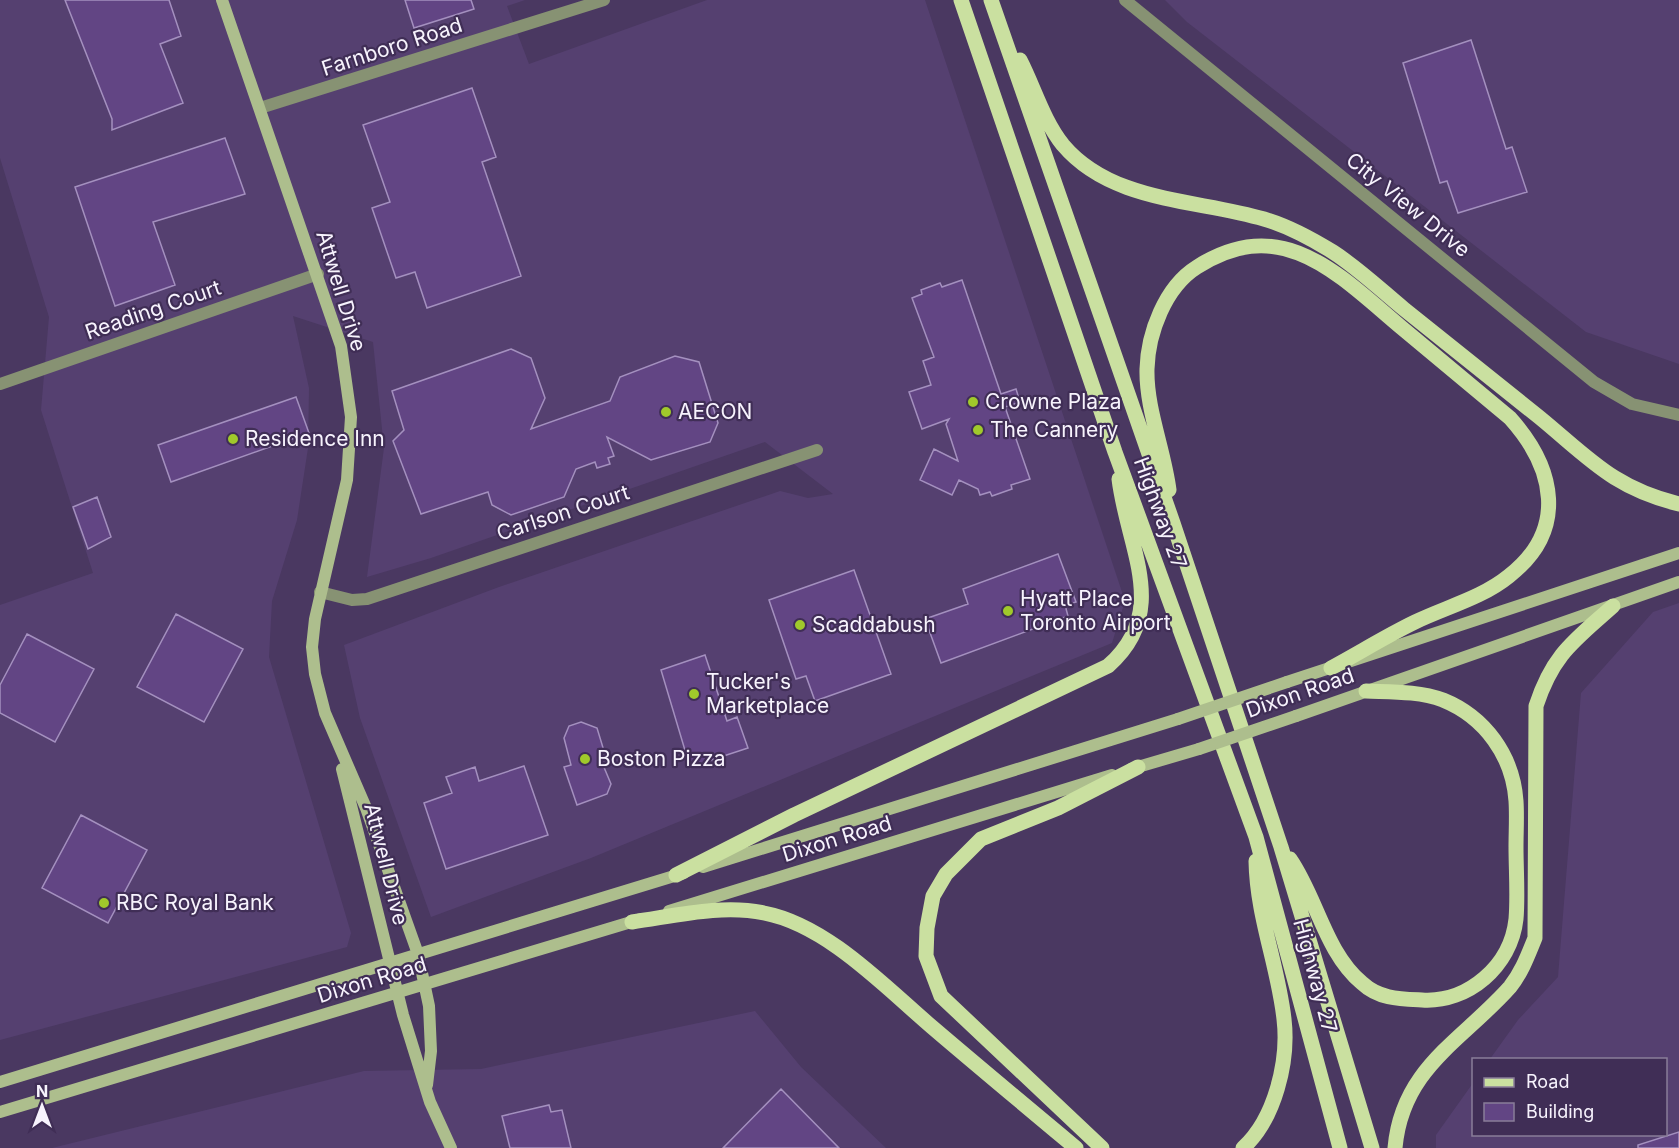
<svg xmlns="http://www.w3.org/2000/svg" width="1679" height="1148" font-family="Inter,sans-serif">
<style>
.built{fill:#554070}
.building{fill:#624584;stroke:#a490bf;stroke-width:1.5}
.lines{fill:none;stroke-linecap:round;stroke-linejoin:round}
.street{stroke:#879273;stroke-width:12}
.secondary{stroke:#adbe8d;stroke-width:12}
.primary{stroke:#cae0a0;stroke-width:15}
.secondary-bridge{stroke:#adbe8d;stroke-width:12}
.poi-dot{fill:#a0c92b;stroke:#402e56;stroke-width:2}
.labels{text-anchor:middle;stroke-width:4.5;stroke-linejoin:round;paint-order:stroke}
.street-label{font-size:21px;fill:#f7f3fd;stroke:#402e56}
.poi-label{font-size:21px;fill:#f7f3fd;stroke:#402e56;text-anchor:start}
</style>
<rect width="100%" height="100%" fill="#4a3861"/>
<!-- built -->
<path class="built" d="M0,0H525L507,6L529,64L707,0H925L1125,601L1112,643L591,858L431,917L360,718L344,645L499,587L780,491L808,498L833,494L765,442L431,558L367,577L384,448L373,342L293,316L309,388L308,448L297,520L272,601L269,657L351,933L347,947L0,1040V605L93,573L41,410L49,317L0,158Z
M1165,0H1679V364L1586,332L1187,22Z
M1679,603V1148H1436V1135L1473,1083L1474,1134H1666V1060L1490,1059L1518,1020L1558,977L1581,693L1653,612Z
M755,1011L801,1067L886,1148H52L364,1071L481,1069Z"/>
<!-- building -->
<path class="building" d="M65,0H169L181,36L160,44L183,103L112,130V119Z
M405,0H471L474,9L414,28Z
M1471,40L1506,149L1512,147L1527,192L1458,213L1447,181L1440,183L1403,63Z
M472,88L496,157L482,162L521,276L427,308L415,272L396,278L372,208L390,202L363,125Z
M225,138L245,194L153,222L175,285L115,306L75,187Z
M962,280L1001,394L1016,389L1020,402L1005,407L1030,479L1011,485L1012,489L992,496L990,492L980,495L978,489L959,480L952,495L920,480L934,449L958,461L946,424L949,419L922,429L909,392L931,385L923,361L934,357L912,298L922,294L921,290L940,283L942,287Z
M511,349L531,358L545,398L531,429L610,401L620,377L675,356L699,362L718,423L710,442L651,460L607,437L614,456L608,458L610,464L597,468L595,462L576,469L564,497L511,515L492,505L488,492L421,514L393,441L404,430L392,391Z
M296,397L309,433L171,482L158,445Z
M97,497L111,537L88,549L73,507Z
M1058,554L1076,602L1065,605L1068,616L941,663L925,619L968,604L963,589Z
M854,570L891,674L815,701L806,676L796,679L769,600Z
M176,614L243,649L204,722L137,687Z
M27,634L94,669L55,742L0,713V685Z
M705,655L727,721L737,717L748,748L690,767L661,670Z
M581,722L597,728L604,751L598,753L611,784L607,794L577,805L564,767L571,765L564,738L569,726Z
M524,766L548,835L446,869L424,803L452,793L446,777L475,767L479,781Z
M81,815L147,850L108,923L42,888Z
M781,1089L839,1148H723Z
M549,1105L551,1112L562,1110L571,1148H510L502,1116Z
M1679,1132V1148H1638V1145Z"/>
<g class="lines">
<!-- street -->
<path class="street" d="M1125,0L1594,382L1632,404L1679,415
M260,108L604,0
M0,384L318,274
M320,592L352,600L367,599L817,450"/>
<!-- secondary -->
<path class="secondary" d="M222,0L341,346L351,417L347,480L315,619L312,647L315,674L325,713L366,808L418,954L429,1006L431,1051L427,1085
M1287,682L1679,553
M1296,716L1679,582
M342,769L403,1015L430,1102L451,1148
M1131,769L1199,749
M703,867L1178,719
M669,911L1112,775
M0,1082L684,873
M0,1112L641,919"/>
<!-- primary -->
<path class="primary" d="M961,0L1115,452L1256,837L1340,1148
M991,0L1173,523L1281,847L1372,1148
M1020,60C1034,87 1043,120 1063,145C1112,203 1197,199 1264,219C1288,226 1312,239 1333,252C1358,268 1381,290 1404,309C1449,345 1494,381 1539,417C1589,458 1613,488 1679,504
M1169,490C1164,450 1146,409 1147,369C1148,333 1165,287 1197,267C1282,212 1339,275 1402,328C1438,358 1474,388 1510,418C1555,468 1568,530 1509,576C1482,598 1446,607 1415,622C1386,636 1359,653 1331,668
M1290,859C1317,898 1325,952 1362,983C1379,999 1400,999 1422,1000C1468,1003 1511,966 1516,919C1518,896 1516,870 1516,847C1516,832 1517,816 1516,801C1513,756 1485,717 1443,700C1419,691 1391,692 1366,691
M676,875L794,815L1108,666C1171,611 1127,548 1119,479
M632,922C675,916 722,904 764,913C827,925 885,987 932,1027C980,1068 1028,1108 1076,1148
M1102,1148L941,996L926,956L927,928L933,896L946,874L981,839L1058,808L1138,767
M1243,1148C1275,1119 1289,1061 1284,1019C1278,965 1257,917 1256,861
M1395,1148C1402,1068 1462,1041 1510,987C1522,972 1528,955 1535,938L1536,706C1553,654 1574,641 1613,606"/>
<!-- secondary-bridge -->
<path class="secondary-bridge" d="M1178,719L1287,682
M1199,749L1296,716"/>
</g>
<!-- markers -->
<g class="poi-dot">
<circle cx="973" cy="402" r="6"/>
<circle cx="666" cy="412" r="6"/>
<circle cx="978" cy="430" r="6"/>
<circle cx="233" cy="439" r="6"/>
<circle cx="1008" cy="611" r="6"/>
<circle cx="800" cy="625" r="6"/>
<circle cx="694" cy="694" r="6"/>
<circle cx="585" cy="759" r="6"/>
<circle cx="104" cy="903" r="6"/>
</g>
<g class="labels">
<!-- street labels -->
<g class="street-label">
<text transform="translate(392 47) rotate(-18)" y="7">Farnboro Road</text>
<text transform="translate(1408 205) rotate(39)" y="7">City View Drive</text>
<text transform="translate(341 291) rotate(73)" y="7">Attwell Drive</text>
<text transform="translate(153 310) rotate(-19)" y="7">Reading Court</text>
<text transform="translate(563 513) rotate(-18)" y="7">Carlson Court</text>
<text transform="translate(1160 513) rotate(70)" y="7">Highway 27</text>
<text transform="translate(1300 693) rotate(-19)" y="7">Dixon Road</text>
<text transform="translate(837 839) rotate(-17)" y="7">Dixon Road</text>
<text transform="translate(386 864) rotate(76)" y="7">Attwell Drive</text>
<text transform="translate(1315 976) rotate(75)" y="7">Highway 27</text>
<text transform="translate(372 980) rotate(-17)" y="7">Dixon Road</text>
</g>
<!-- poi labels -->
<g class="poi-label">
<text x="985" y="409">Crowne Plaza</text>
<text x="678" y="419">AECON</text>
<text x="990" y="437">The Cannery</text>
<text x="245" y="446">Residence Inn</text>
<text x="1020" y="606">Hyatt Place<tspan x="1020" dy="24">Toronto Airport</tspan></text>
<text x="812" y="632">Scaddabush</text>
<text x="706" y="689">Tucker's<tspan x="706" dy="24">Marketplace</tspan></text>
<text x="597" y="766">Boston Pizza</text>
<text x="116" y="910">RBC Royal Bank</text>
</g>
</g>
<!-- legend -->
<rect x="1472" y="1058" width="195" height="78" fill="#402e56" stroke="#897d99" stroke-width="1.5"/>
<rect x="1484" y="1078" width="30" height="9" fill="#cae0a0" stroke="#897d99" stroke-width="1.5"/>
<text x="1526" y="1088" font-size="18" fill="#f7f3fd">Road</text>
<rect x="1484" y="1103" width="30" height="18" fill="#624584" stroke="#897d99" stroke-width="1.5"/>
<text x="1526" y="1118" font-size="18" fill="#f7f3fd">Building</text>
<!-- north arrow -->
<g transform="translate(42 1106)" stroke="#402e56" stroke-width="4.5" paint-order="stroke">
<path d="M0-4.5L10 22L0 15L-10 22Z" fill="#f7f3fd"/>
<text y="-9" font-size="16" font-weight="bold" text-anchor="middle" fill="#f7f3fd">N</text>
</g>
</svg>
